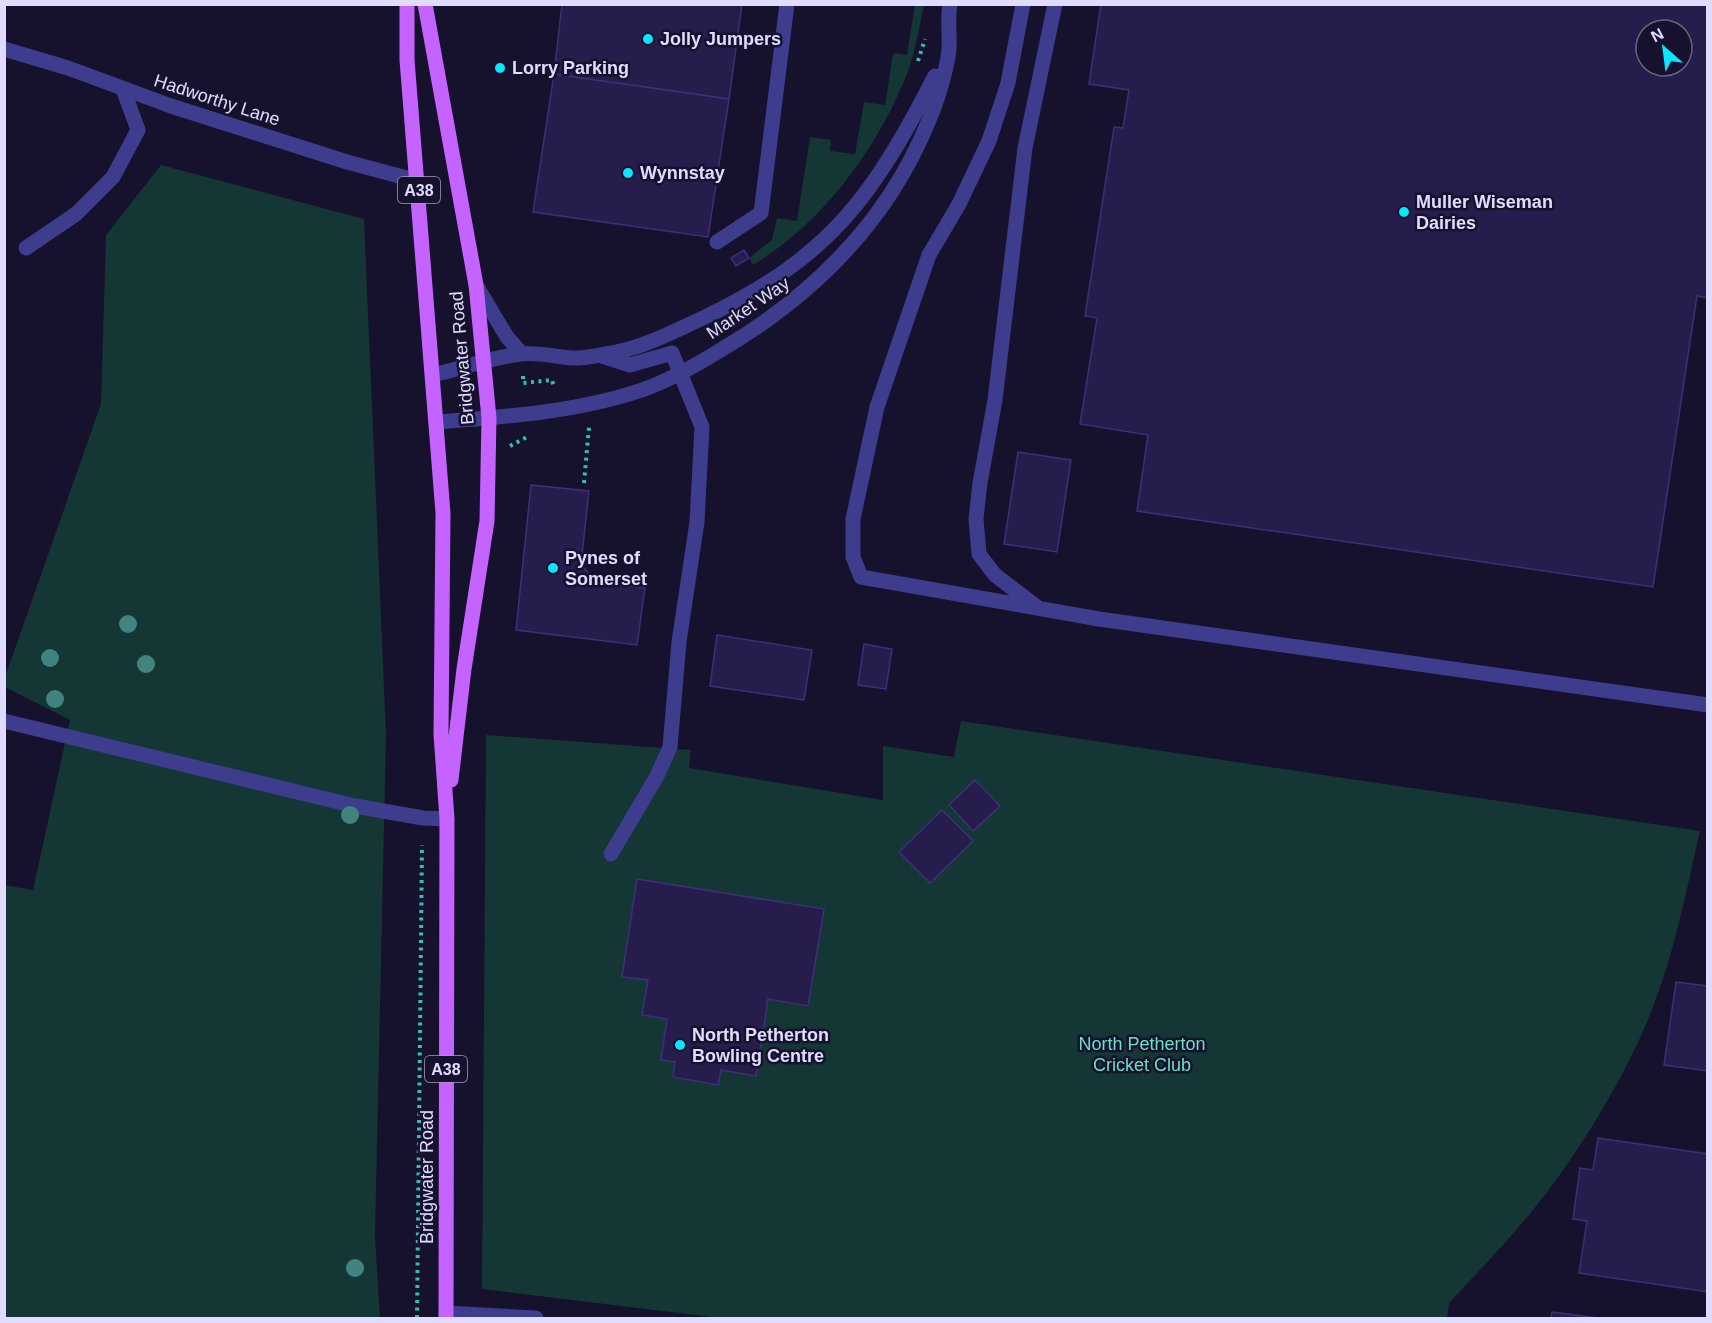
<svg xmlns="http://www.w3.org/2000/svg" width="1712" height="1323" font-family="Helvetica,sans-serif">
<style>
.green{fill:#143635}
.building{fill:#261d4d;stroke:#3d2f7a;stroke-width:1.5;fill-rule:evenodd}
.lines{fill:none;stroke-linecap:round;stroke-linejoin:round}
.path{stroke:#2fc0b7;stroke-width:4;stroke-dasharray:3 4.5;stroke-linecap:butt}
.minor{stroke:#3e3c8c;stroke-width:15}
.major{stroke:#c463ff;stroke-width:15}
.tree{fill:#41847f}
.poi-dot{fill:#08e7ff;stroke:#16112c;stroke-width:2}
.labels{text-anchor:middle;stroke-width:5;stroke-linejoin:round;paint-order:stroke}
.shield{fill:#16112c;stroke:#a39fc0;stroke-width:1.5}
.shield-label{font-size:16px;font-weight:bold;fill:#e0dcff}
.poi-label{font-size:18px;font-weight:bold;fill:#e0dcff;stroke:#16112c;text-anchor:start}
.street-label{font-size:18px;fill:#e0dcff;stroke:#16112c}
.park-label{font-size:18px;fill:#65e3c3;stroke:#16112c}
</style>
<rect width="100%" height="100%" fill="#16112c"/>
<!-- green -->
<path class="green" d="M915,4L924,5C919,27 916,50 908,71C879,147 823,223 753,265L749,258L772,240L777,218L797,221L810,137L831,140L830,151L855,154L864,102L885,105L893,53L907,55Z
M161,165L364,219L386,734L375,1235L380,1318H5L4,885L33,890L70,720L5,687V677L101,404L106,235Z
M961,721L1700,831C1685,897 1672,966 1644,1029C1616,1093 1573,1161 1529,1215C1504,1245 1476,1274 1449,1303L1447,1318H720L482,1289L486,735L691,750L689,768L883,800V746L954,757Z"/>
<!-- building -->
<path class="building" d="M562,4H742L729,99L554,74Z
M1101,4H1708V298L1697,296L1653,587L1137,511L1148,435L1080,424L1097,318L1085,316L1114,127L1123,128L1129,90L1089,84ZM1646,30H1682V66H1646Z
M554,74L729,99L708,237L533,212Z
M744,250L749,258L736,266L731,258Z
M1018,452L1071,460L1057,552L1004,544Z
M531,485L589,491L581,564L595,581L645,588L637,645L516,630Z
M717,635L812,650L804,700L710,686Z
M864,644L892,649L886,689L858,685Z
M975,780L1000,806L973,831L949,805Z
M942,810L973,841L930,883L899,852Z
M637,879L824,909L808,1006L768,999L756,1076L721,1070L718,1085L673,1077L675,1062L661,1060L667,1019L642,1015L648,980L622,977Z
M1676,982L1708,986V1071L1664,1065Z
M1598,1138L1708,1154V1292L1579,1273L1587,1221L1573,1219L1580,1168L1593,1170Z
M1552,1312L1598,1318H1551Z"/>
<g class="lines">
<!-- path -->
<path class="path" d="M918,61L925,39
M523,376V383L552,380L554,388
M510,446L527,437
M584,483L589,427
M417,1318L422,845"/>
<!-- minor -->
<path class="minor" d="M1023,4L1008,83L989,141L959,204L929,255L877,407L853,519V557L861,577L1099,619L1708,705
M4,49L68,68L171,106L347,162L418,181
M717,242L761,213L787,4
M26,248L76,214L113,177L138,130L123,89
M476,285L507,337L522,354
M602,356L630,365L672,353L702,427L697,522L679,642L670,747L657,776L611,854
M433,375C460,369 496,356 522,354C538,352 556,357 572,358C584,359 599,355 612,353C645,347 675,331 705,317C831,256 872,198 935,76
M436,422C504,417 577,412 642,390C670,380 695,366 719,351C813,296 888,222 929,120C937,102 947,69 949,50C950,34 947,20 950,4
M1037,607L995,575L979,554L976,519L980,483L995,400L1025,148L1055,4
M4,721L355,806L423,818L447,819
M446,1313L536,1318"/>
<!-- major -->
<path class="major" d="M407,4V60L443,513L441,734L447,819L446,1318
M425,4L476,285L489,418L487,521L464,669L451,780"/>
</g>
<!-- trees -->
<g class="tree">
<circle cx="128" cy="624" r="9"/>
<circle cx="50" cy="658" r="9"/>
<circle cx="146" cy="664" r="9"/>
<circle cx="55" cy="699" r="9"/>
<circle cx="350" cy="815" r="9"/>
<circle cx="355" cy="1268" r="9"/>
</g>
<!-- markers -->
<g class="poi-dot">
<circle cx="648" cy="39" r="6"/>
<circle cx="500" cy="68" r="6"/>
<circle cx="628" cy="173" r="6"/>
<circle cx="1404" cy="212" r="6"/>
<circle cx="553" cy="568" r="6"/>
<circle cx="680" cy="1045" r="6"/>
</g>
<g class="labels">
<!-- shield labels -->
<g class="shield">
<rect x="398" y="177" width="42" height="26" rx="4.5"/>
<rect x="425" y="1056" width="42" height="26" rx="4.5"/>
</g>
<g class="shield-label">
<text x="419" y="196">A38</text>
<text x="446" y="1075">A38</text>
</g>
<!-- poi labels -->
<g class="poi-label">
<text x="660" y="45">Jolly Jumpers</text>
<text x="512" y="74">Lorry Parking</text>
<text x="640" y="179">Wynnstay</text>
<text x="1416" y="208">Muller Wiseman<tspan x="1416" dy="21">Dairies</tspan></text>
<text x="565" y="564">Pynes of<tspan x="565" dy="21">Somerset</tspan></text>
<text x="692" y="1041">North Petherton<tspan x="692" dy="21">Bowling Centre</tspan></text>
</g>
<!-- street labels -->
<g class="street-label">
<text transform="translate(217 100) rotate(18)" y="6">Hadworthy Lane</text>
<text transform="translate(748 308) rotate(-34)" y="6">Market Way</text>
<text transform="translate(462 358) rotate(-95)" y="6">Bridgwater Road</text>
<text transform="translate(427 1177) rotate(-90)" y="6">Bridgwater Road</text>
</g>
<!-- park labels -->
<g class="park-label">
<text x="1142" y="1050">North Petherton<tspan x="1142" dy="21">Cricket Club</tspan></text>
</g>
</g>
<!-- border -->
<rect width="1712" height="1323" fill="none" stroke="#e0dcff" stroke-width="12"/>
<!-- north arrow -->
<g transform="translate(1664 48) rotate(332)"><circle r="28" fill="#16112c" stroke="#676280" stroke-width="1.5"/>
<path d="M0-4.5L10 22L0 15L-10 22Z" fill="#08e7ff"/>
<text y="-9" font-size="16" font-weight="bold" text-anchor="middle" fill="#e0dcff">N</text>
</g>
</svg>
